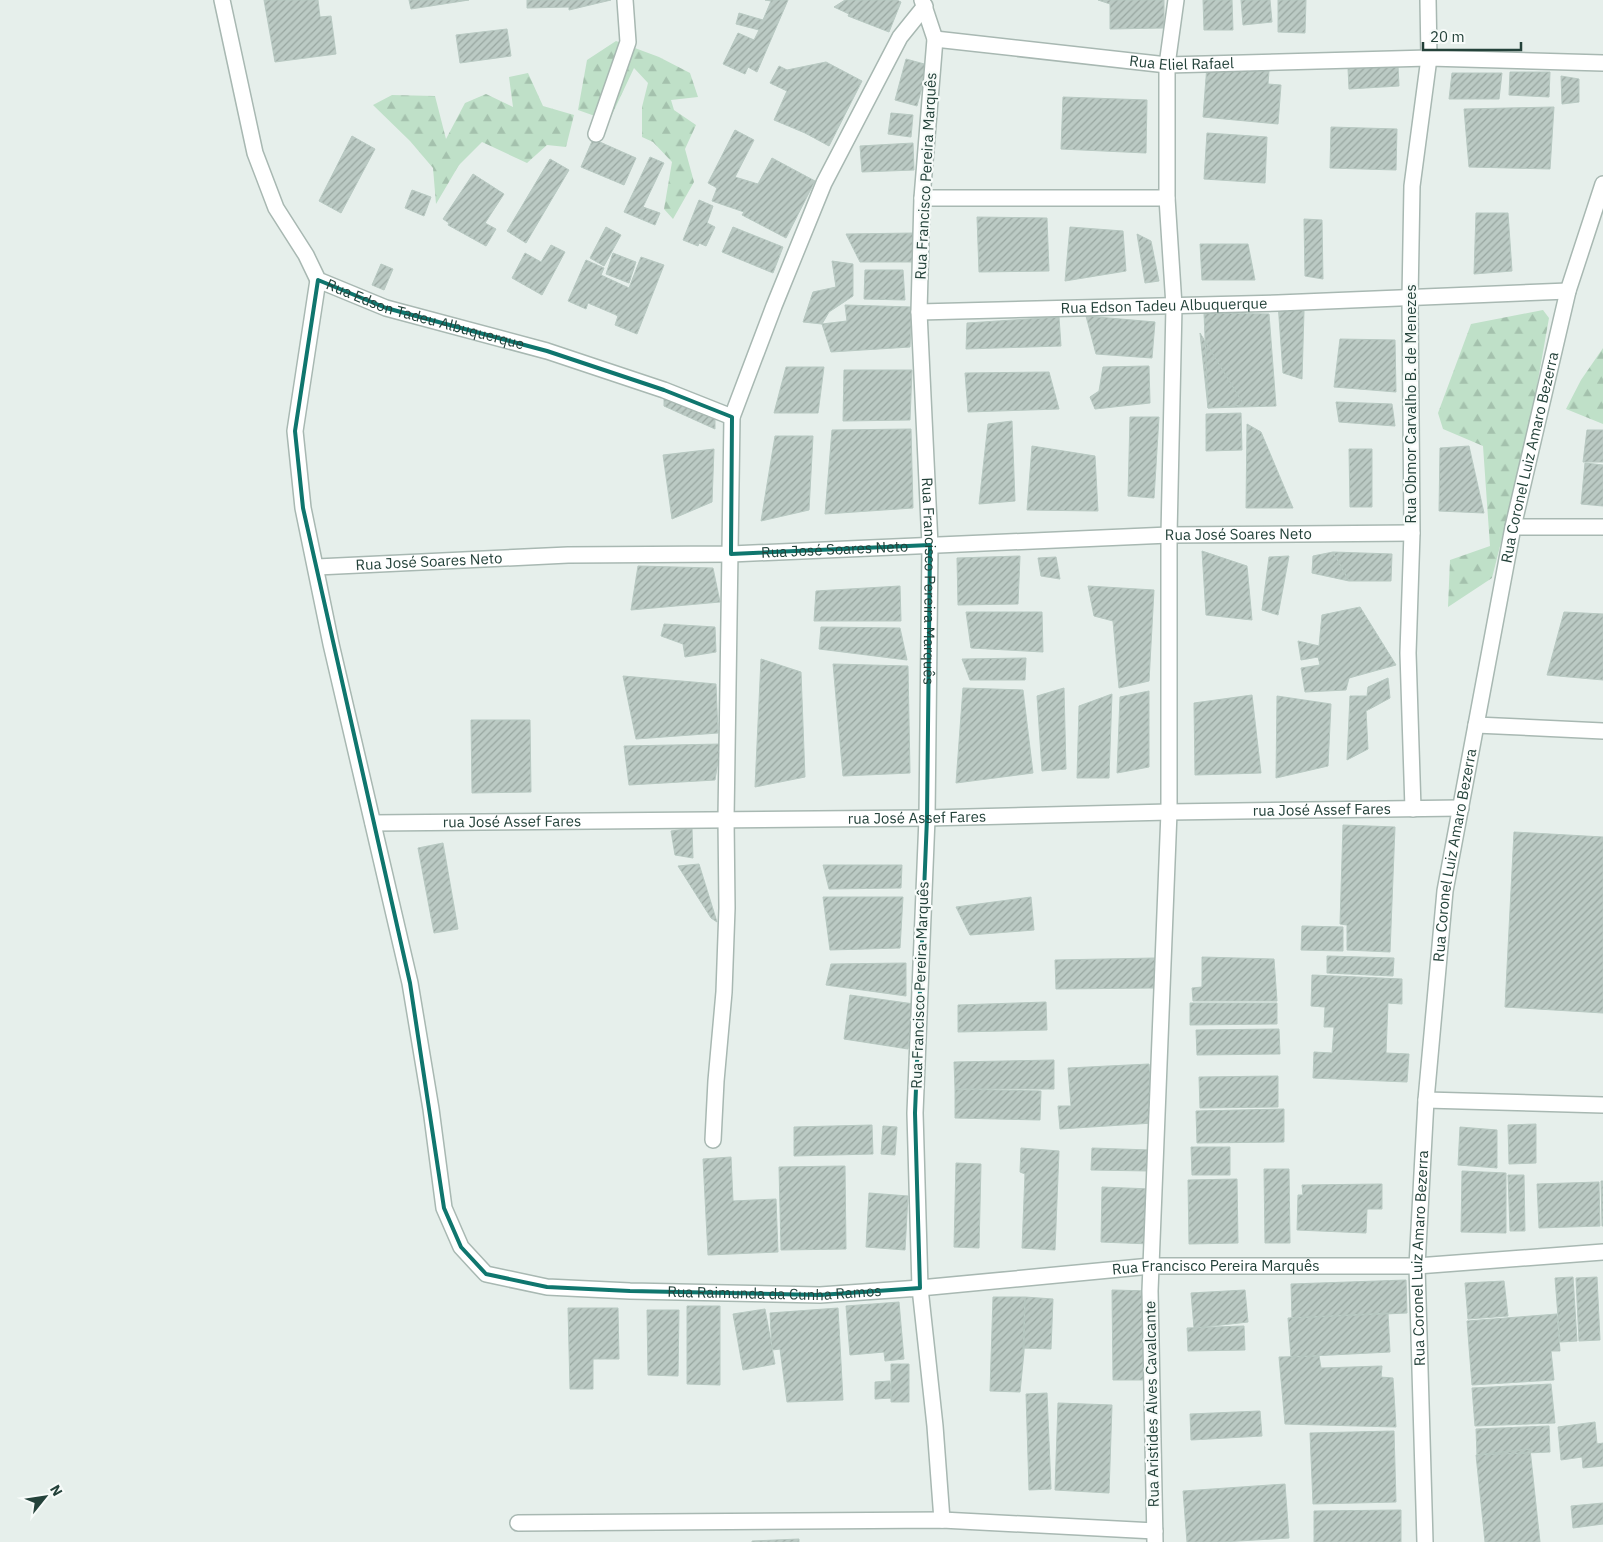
<svg xmlns="http://www.w3.org/2000/svg" width="1603" height="1542" font-family="'IBM Plex Sans',sans-serif">
<style>
.forest{fill:url(#forest-firs)}
.building{fill:url(#building-hatch);stroke:#b8c9c2}
.lines{fill:none;stroke-linecap:round;stroke-linejoin:round}
.minor-casing{stroke:#a8b8b2;stroke-width:18}
.minor{stroke:#fff;stroke-width:15}
.marked{fill:none;stroke:#0f766e;stroke-width:4;stroke-linejoin:round}
.labels{text-anchor:middle;stroke-width:4.5;stroke-linejoin:round;paint-order:stroke}
.street-label{font-size:15px;fill:#24423a;stroke:#f7fbf9}
</style>
<defs>
<pattern id="forest-firs" width="22" height="20" patternUnits="userSpaceOnUse" patternTransform="scale(1.25)"><rect width="22" height="20" fill="#bfe0c8"/><path d="M5 1l3.5 6h-7zM16 11l3.5 6h-7z" fill="#a4c1ad"/></pattern>
<pattern id="building-hatch" width="6" height="6" patternUnits="userSpaceOnUse" patternTransform="scale(1.25)"><rect width="6" height="6" fill="#bbcac4"/><path d="M-1 1l2-2M0 6l6-6M5 7l2-2" fill="none" stroke="#98a6a0"/></pattern>
</defs>
<rect width="100%" height="100%" fill="#e6efeb"/>
<!-- forest -->
<path class="forest" d="M616,41L659,57L690,73L698,97L671,100L674,110L696,125L685,149L694,182L673,219L664,209L672,162L653,142L642,137V107L648,83L634,68L609,121L578,110L587,60Z
M528,73L543,106L574,115L566,147L547,145L527,163L482,142L459,165L436,204L433,168L410,141L373,105L392,95L435,96L446,139L465,103L486,94L513,107L509,77Z
M1543,310L1549,318L1529,431L1492,578L1448,607L1450,560L1490,546L1483,446L1443,429L1438,413L1471,324Z
M1603,348V424L1566,409L1581,380Z"/>
<!-- building -->
<path class="building" d="M264,0H318L320,17L331,16L336,54L275,62Z
M409,0H469L411,9Z
M527,0H611L569,10V7L527,8Z
M765,0H788L757,72L748,67L745,74L723,64L738,33L754,40L759,30L736,24L739,13L763,20L771,1Z
M845,0H897L901,2L889,32L848,16L849,14L834,7Z
M1098,0H1164V28L1110,29V4Z
M1203,0H1232L1233,30H1204Z
M1241,0H1270L1272,22L1243,25Z
M1278,0H1306L1305,33L1278,32Z
M507,29L511,56L460,63L456,35Z
M906,59L928,65L917,106L895,100Z
M826,62L862,81L829,146L805,133L774,120L787,91L770,83L779,66L787,70Z
M1207,65L1269,71L1268,84L1281,85L1278,124L1203,117Z
M1398,66L1399,86L1349,89L1348,68Z
M1510,72H1550L1549,97L1509,95Z
M1452,73H1502L1499,99H1449Z
M1561,76L1579,79V102L1562,104Z
M1063,97L1147,100L1146,153L1061,149Z
M1554,107L1550,169L1469,167L1464,109Z
M891,113L913,115L911,137L888,134Z
M1331,127L1397,129L1396,170L1330,168Z
M735,130L754,140L735,177L758,184L772,158L815,181L786,238L742,215L744,212L712,201L717,188L708,183Z
M1207,133L1267,137L1265,183L1204,179Z
M352,136L375,149L341,213L319,201Z
M593,139L636,158L624,185L581,167Z
M913,143L914,170L862,172L860,146Z
M650,157L664,163L643,207L660,213L655,225L624,212Z
M550,159L569,170L526,243L507,231Z
M473,174L504,194L485,223L496,229L486,246L448,225L449,223L443,219Z
M412,190L431,197L424,216L405,208Z
M699,200L713,206L707,223L715,227L706,246L699,243L698,246L683,240Z
M1476,213H1508L1512,271L1474,274Z
M977,217L1047,218L1049,271L979,272Z
M1304,219L1322,220L1323,279L1305,276Z
M606,227L621,235L604,266L590,258Z
M733,227L783,247L773,273L722,252Z
M1070,227L1123,231L1126,271L1065,281Z
M914,233V262H860L846,234Z
M1137,234L1151,241L1159,281L1145,283Z
M1200,244H1248L1255,280H1202Z
M551,245L565,252L542,295L512,278L525,253L541,262Z
M613,253L636,262L629,283L606,274Z
M641,257L664,265L637,334L615,325L618,316L614,314L588,303L586,309L568,301L586,260L604,268L601,275L629,288Z
M832,261L853,264V296L829,312L822,324L803,322L813,292L836,287Z
M381,264L393,269L384,290L372,285Z
M865,270H903L905,300L864,299Z
M1278,303L1304,311L1302,379L1283,373Z
M845,305L912,307L910,347L831,352L822,324L847,321Z
M1204,313L1269,314L1276,406L1208,408Z
M1086,316L1155,322L1152,358L1096,354Z
M1059,317L1061,346L966,349L967,323Z
M1200,333L1244,405L1208,408Z
M1340,339L1395,340L1396,392L1334,387Z
M1149,366L1150,403L1095,409L1090,397L1099,391L1103,367Z
M786,367H824L818,413H774Z
M844,370H912L910,420L843,421Z
M1049,372L1059,409L968,412L965,373Z
M664,390L715,417V429L664,406Z
M1336,402L1392,404L1395,426L1339,422Z
M1241,413L1242,450L1206,451V414Z
M1130,417H1159L1154,498L1128,496Z
M1012,421L1015,501L979,504L988,424Z
M1247,424L1261,432L1293,508H1246Z
M911,429L913,508L825,514L832,430Z
M1587,430H1603V462H1583Z
M775,436H813L809,510L761,521Z
M1032,446L1095,456L1098,511L1027,510Z
M1469,446L1484,513L1439,511L1440,448Z
M714,449L712,502L672,519L663,455Z
M1349,449H1372V507H1350Z
M1585,463L1603,465V506L1581,504Z
M1202,551L1247,566L1252,620L1206,615Z
M1333,552L1349,581L1312,573L1313,556Z
M1333,552L1392,554L1391,581H1349Z
M1020,556L1018,604L958,605L957,558Z
M1289,556L1278,615L1262,610L1269,557Z
M1056,557L1060,579L1041,576L1038,558Z
M638,566L713,568L720,602L631,610Z
M900,586L901,621H814L816,591Z
M1088,586L1154,590L1149,681L1119,688L1113,621L1094,616Z
M1360,607L1396,665L1349,678L1346,690L1305,692L1301,668L1320,665L1318,657L1301,660L1298,641L1319,646L1322,615Z
M966,612H1042L1043,652L971,648Z
M1564,612L1603,614V680L1547,675Z
M664,624L715,627L716,652L685,657L683,644L661,636Z
M821,627L900,628L907,660L819,649Z
M1026,658L1025,680H970L962,659Z
M761,659L801,672L805,777L755,787Z
M833,664L908,666L910,773L843,776Z
M623,676L716,684L718,733L636,739Z
M1388,678L1390,698L1366,711L1368,749L1347,760L1350,696H1367L1368,687Z
M963,688L1023,690L1033,773L956,783Z
M1064,688L1066,769L1042,771L1037,696Z
M1149,691V767L1117,773L1120,697Z
M1112,694L1109,778H1077L1079,706Z
M1252,695L1261,773L1195,775L1194,703Z
M1277,696L1331,704L1328,766L1276,778Z
M471,720H530L531,792L472,793Z
M721,744L715,780L629,785L624,746Z
M1343,825L1395,827L1390,952L1347,950V925L1340,924Z
M692,828L693,858L675,855L671,831Z
M1514,832L1603,837V1013L1505,1007Z
M443,843L458,929L434,933L418,848Z
M699,864L717,922L711,918L678,866Z
M823,865H902L901,888L829,889Z
M823,897H903L900,948L830,950Z
M1031,897L1034,930L970,935L956,907Z
M1302,926L1343,927V951L1301,950Z
M1327,956L1394,958L1393,976L1327,973Z
M1202,957L1274,959L1277,1001H1193L1192,988L1202,987Z
M1155,958L1156,988L1056,989L1055,960Z
M906,963V996L826,985L831,964Z
M1312,975L1402,979V1004L1388,1003L1386,1053L1409,1054L1407,1082L1313,1078L1314,1052L1332,1053L1334,1027H1324L1325,1007L1311,1006Z
M850,995L914,1004L908,1049L844,1039Z
M1046,1002L1047,1030L958,1032V1005Z
M1190,1003H1277V1024L1190,1025Z
M1279,1029L1280,1054L1197,1055L1196,1030Z
M1054,1060V1089H955L954,1062Z
M1149,1064L1153,1123L1060,1129L1058,1106H1071L1068,1068Z
M1278,1076V1107L1200,1108L1199,1077Z
M955,1089L1041,1091L1040,1120L955,1118Z
M1284,1109V1142L1197,1143L1196,1111Z
M1536,1124V1163L1509,1164L1508,1125Z
M872,1125L873,1154L794,1156V1127Z
M883,1126L897,1127L895,1155L881,1154Z
M1460,1127L1497,1130V1168L1458,1165Z
M1191,1147H1230V1175H1192Z
M1021,1148L1059,1151L1055,1250L1022,1248L1025,1174L1020,1172Z
M1092,1148L1150,1150L1149,1171L1091,1170Z
M731,1157L733,1201L776,1199L778,1252L708,1255L703,1159Z
M956,1163L981,1164L979,1248L954,1247Z
M845,1166L846,1249L781,1250L779,1167Z
M1264,1169H1289L1290,1243H1265Z
M1462,1171L1506,1173V1233L1461,1232Z
M1508,1175H1524L1525,1231H1510Z
M1237,1179L1238,1243L1189,1244L1188,1180Z
M1601,1181H1603V1226H1602Z
M1599,1182L1600,1226L1539,1228L1537,1184Z
M1382,1184V1209H1367L1366,1233L1297,1230L1298,1195H1303L1302,1185Z
M1102,1187L1151,1189L1150,1244L1101,1242Z
M869,1193L908,1196L905,1250L866,1247Z
M1573,1277L1577,1341L1560,1342L1555,1278Z
M1597,1277L1600,1340L1579,1341L1576,1278Z
M1406,1280L1407,1313L1292,1318L1291,1284Z
M1504,1281L1508,1316L1468,1319L1465,1283Z
M1112,1290L1150,1291L1151,1380H1113Z
M1245,1290L1248,1322L1194,1328L1191,1293Z
M993,1297H1025L1024,1352L1020,1392L990,1391Z
M1025,1297L1053,1299L1051,1349L1023,1348Z
M899,1302L904,1359L885,1361L884,1352L850,1355L846,1306Z
M687,1306H720V1385L687,1384Z
M568,1308H618L619,1359H593V1389H570Z
M838,1308L843,1400L787,1402L780,1349L772,1350L770,1313Z
M765,1309L775,1364L743,1370L733,1314Z
M647,1310H679L678,1376L648,1375Z
M1388,1313L1390,1352L1291,1357L1288,1318Z
M1557,1314L1560,1351H1551L1554,1380L1472,1385L1467,1321Z
M1244,1326L1245,1350L1188,1351L1187,1328Z
M1319,1356L1321,1368L1382,1366L1381,1377L1393,1378L1396,1427L1285,1424L1279,1357Z
M891,1364H909V1402H891Z
M890,1381L891,1398L875,1399V1382Z
M1551,1384L1555,1423L1475,1426L1472,1388Z
M1047,1393L1051,1489L1029,1490L1026,1394Z
M1058,1403L1112,1405L1109,1493L1055,1490Z
M1260,1411L1262,1436L1191,1440L1190,1414Z
M1595,1422L1597,1444L1603,1443V1466L1583,1468L1582,1457L1561,1460L1558,1427Z
M1549,1426L1550,1452L1477,1455L1476,1429Z
M1394,1431L1396,1502L1313,1504L1310,1433Z
M1530,1449L1540,1542H1485L1476,1455Z
M1285,1484L1289,1538L1222,1542H1187L1183,1491Z
M1603,1503V1524L1573,1528L1571,1506Z
M1401,1510V1542H1314V1511Z
M799,1539V1542H752V1541Z"/>
<g class="lines">
<!-- minor casing -->
<g class="minor-casing">
<g id="minor">
<path id="s1" d="M222,0L255,153L276,208L306,255L318,280L386,308L547,351L664,390L732,417"/>
<path id="s2" d="M922,0L935,39L922,198L919,312L930,545L927,818L915,1113L920,1288L1151,1266H1417L1603,1252"/>
<path id="s3" d="M935,39L1167,65L1429,58L1603,63"/>
<path d="M596,134L628,42L625,0"/>
<path d="M922,198H1167"/>
<path id="s4" d="M318,280L295,431L303,508L331,644L410,983L431,1109L444,1208L461,1247L486,1274L547,1287L630,1291L820,1295L920,1288L935,1426L942,1520"/>
<path id="s5" d="M919,312L1278,303L1568,291"/>
<path d="M1513,527H1603"/>
<path id="s6" d="M317,567L568,555L731,554L1169,535L1412,533"/>
<path d="M1476,725L1603,731"/>
<path d="M1413,809L1408,653L1412,533L1410,299L1412,186L1429,58L1428,0"/>
<path id="s7" d="M373,823L927,818L1169,812L1461,808"/>
<path d="M1426,1100L1603,1105"/>
<path d="M713,1140L716,1081L724,992L727,908L726,819L732,417L774,306L824,183L900,37L925,6"/>
<path d="M518,1523L942,1520L1155,1531"/>
<path d="M1155,1542L1150,1291L1169,812V535L1174,306L1167,198V65L1176,0"/>
<path id="s8" d="M1425,1542L1417,1266L1426,1100L1445,891L1513,527L1568,291L1603,184"/>
</g>
</g>
<!-- minor -->
<use href="#minor" class="minor"/>
</g>
<!-- marked area -->
<path class="marked" d="M318,280L386,308L547,351L664,390L732,417L731,554L930,545L927,818L915,1113L920,1288L820,1295L630,1291L547,1287L486,1274L461,1247L444,1208L410,983L303,508L295,431Z"/>
<g class="labels">
<!-- street labels -->
<g class="street-label">
<text dy="5" stroke="none"><textPath href="#s3" startOffset="248">Rua Eliel Rafael</textPath></text>
<text transform="translate(926 176) rotate(-87)" y="5">Rua Francisco Pereira Marquês</text>
<text dy="5" stroke="none"><textPath href="#s5" startOffset="245">Rua Edson Tadeu Albuquerque</textPath></text>
<text dy="5" stroke="none"><textPath href="#s1" startOffset="412">Rua Edson Tadeu Albuquerque</textPath></text>
<text transform="translate(1411 404) rotate(-90)" y="5">Rua Obmor Carvalho B. de Menezes</text>
<text dy="5" stroke="none"><textPath href="#s8" startOffset="1094">Rua Coronel Luiz Amaro Bezerra</textPath></text>
<text dy="5" stroke="none"><textPath href="#s6" startOffset="922">Rua José Soares Neto</textPath></text>
<text dy="5" stroke="none"><textPath href="#s6" startOffset="518">Rua José Soares Neto</textPath></text>
<text dy="5" stroke="none"><textPath href="#s6" startOffset="112">Rua José Soares Neto</textPath></text>
<text dy="5" stroke="none"><textPath href="#s2" startOffset="584">Rua Francisco Pereira Marquês</textPath></text>
<text dy="5" stroke="none"><textPath href="#s7" startOffset="949">rua José Assef Fares</textPath></text>
<text dy="5" stroke="none"><textPath href="#s7" startOffset="544">rua José Assef Fares</textPath></text>
<text dy="5" stroke="none"><textPath href="#s7" startOffset="139">rua José Assef Fares</textPath></text>
<text dy="5" stroke="none"><textPath href="#s8" startOffset="689">Rua Coronel Luiz Amaro Bezerra</textPath></text>
<text transform="translate(920 985) rotate(-88)" y="5">Rua Francisco Pereira Marquês</text>
<text dy="5" stroke="none"><textPath href="#s8" startOffset="284">Rua Coronel Luiz Amaro Bezerra</textPath></text>
<text dy="5" stroke="none"><textPath href="#s2" startOffset="1588">Rua Francisco Pereira Marquês</textPath></text>
<text dy="5" stroke="none"><textPath href="#s4" startOffset="1314">Rua Raimunda da Cunha Ramos</textPath></text>
<text transform="translate(1152 1404) rotate(-91)" y="5">Rua Aristides Alves Cavalcante</text>
</g>
</g>
<!-- north arrow -->
<g transform="translate(45 1497) rotate(60)" stroke="#f7fbf9" stroke-width="4" paint-order="stroke">
<path d="M0-4L9 19L0 12L-9 19Z" fill="#24423a"/>
<text y="-8" font-size="14" font-weight="bold" text-anchor="middle" fill="#24423a">N</text>
</g>
<!-- scale -->
<path d="M1423 42v8h98v-8" fill="none" stroke="#24423a" stroke-width="2.5"/>
<text x="1430" y="42" font-size="15" fill="#24423a" stroke="#f7fbf9" stroke-width="4" paint-order="stroke">20 m</text>
</svg>
